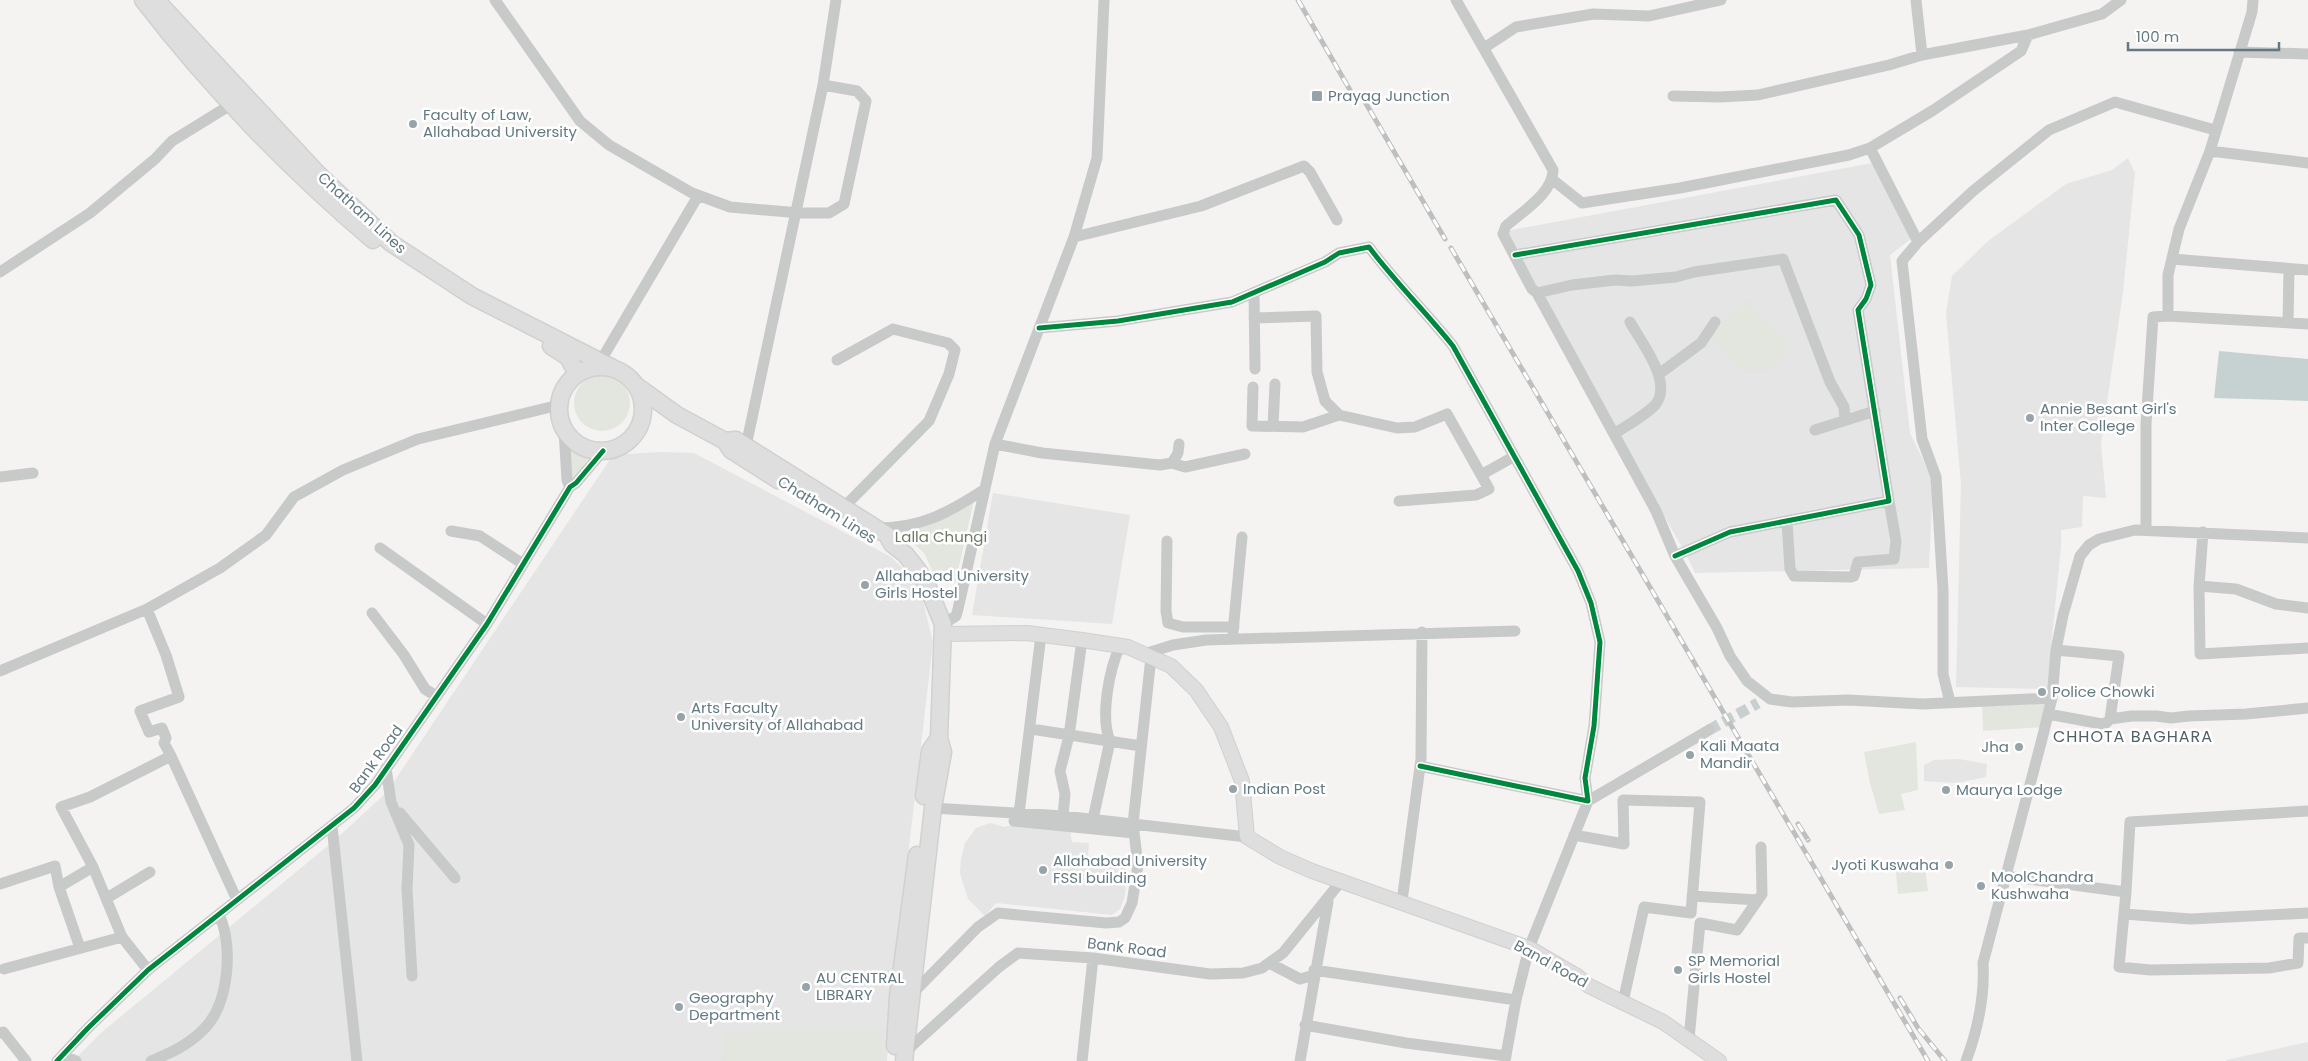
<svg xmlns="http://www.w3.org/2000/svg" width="2308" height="1061" font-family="Poppins,sans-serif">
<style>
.built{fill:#e4e5e4}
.green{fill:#e3e5df}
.water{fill:#c6d2d2}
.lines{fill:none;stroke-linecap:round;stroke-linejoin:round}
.minor-tunnel{stroke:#c8cfd0;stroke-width:11;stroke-dasharray:11 5.5;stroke-linecap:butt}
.major-casing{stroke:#d0d0d0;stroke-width:16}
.highway-casing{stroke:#d0d1d1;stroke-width:19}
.minor{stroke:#c8c9c9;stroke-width:11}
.major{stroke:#dddedd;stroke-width:14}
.highway{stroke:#dddedd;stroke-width:16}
.rail-casing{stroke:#bdbfc0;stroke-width:5}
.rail{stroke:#fff;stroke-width:3;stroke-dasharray:9;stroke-linecap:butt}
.cycleway-casing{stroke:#fff;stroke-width:8}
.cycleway{stroke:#00873e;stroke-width:5}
.poi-dot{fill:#96a4a9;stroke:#fff;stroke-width:2}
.labels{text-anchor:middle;stroke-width:5;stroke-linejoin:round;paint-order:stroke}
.poi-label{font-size:15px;fill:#637a82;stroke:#fff;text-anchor:start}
.street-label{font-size:15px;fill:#637a82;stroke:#fff}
.park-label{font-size:15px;fill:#6b7962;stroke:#fff}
.neighbourhood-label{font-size:16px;letter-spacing:1px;fill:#516167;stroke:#fff}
</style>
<rect width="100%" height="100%" fill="#f4f3f1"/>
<!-- built -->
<path class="built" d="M2128,158L2135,173L2123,292L2101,444L2106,498L2083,496L2082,527L2061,530V546L2047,689L1956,687L1961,484L1946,313L1952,276L1988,241L2066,184L2112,170Z
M1878,162L1916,235L1890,255L1910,433L1933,481L1929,568L1695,573L1686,554L1509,247L1506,231Z
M659,452L694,453L891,557L919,584L933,643L890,1008L887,1061H73L102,1032L336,839L387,792L613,455Z
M993,493L1130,515L1112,624L972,615Z
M1959,759L1987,764L1986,777L1957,783L1924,781V765L1934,760Z
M990,823L1005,827L1017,823L1070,829L1072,842L1089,843L1088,856L1121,859L1126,867V879L1125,896L1120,909L1112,915L996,903L985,916L968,899L960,873L961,859L965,843L976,828Z
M2308,1042V1061H2226V1060Z"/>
<!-- green -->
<path class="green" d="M1747,300L1792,347L1768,370H1740L1708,335Z
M574 403a28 28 0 1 1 56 0a28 28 0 1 1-56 0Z
M569,441L591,453L575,481L570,480Z
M976,492L955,583H938L924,553L893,526L922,517Z
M2048,700L2042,727L1983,731L1982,704Z
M1916,742L1918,790L1901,794L1905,810L1879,814L1870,783L1864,752Z
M1924,860L1928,891L1898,894L1895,863Z
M881,1031L883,1061H722L724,1033Z"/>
<!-- water -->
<path class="water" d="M2219,351L2308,359V401L2214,398Z"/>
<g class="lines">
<!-- minor-tunnel -->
<path class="minor-tunnel" d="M1709,730L1758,703"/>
<!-- major casing -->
<g class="major-casing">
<path id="major" d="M944,634L1027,633L1082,640L1128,647L1171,666L1196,690L1221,727L1242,781L1247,837L1280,857L1312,871L1529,948L1577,976L1589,986L1663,1022L1719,1061"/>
</g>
<!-- highway casing -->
<g class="highway-casing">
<path id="highway" d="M143,0C209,86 291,171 373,240
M156,0L318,174L391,243L472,296L613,368
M551,346L568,357L577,374
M559 409a42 42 0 1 1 84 0a42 42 0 1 1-84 0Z
M638,387L677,415L725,441L731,450L778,480
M725,441L736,440L887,535L892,544L905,554L917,569L926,583L943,624L939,738L943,752L933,808L904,1061
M924,796L930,751L939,738
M895,1046L898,997L917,855"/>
</g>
<!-- minor -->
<path class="minor" d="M495,0L580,121L609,145L692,193L730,207L800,213H829L844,204L866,101L857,91L823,85
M1456,0L1553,170C1553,193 1523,211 1506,226L1503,234L1532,289L1537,293L1656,511L1675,556L1717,628L1730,656L1747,681L1770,699L1792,702L1848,700L1923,704L2052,698
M1916,0L1922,55
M1484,48L1516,27L1593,14L1649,16L1721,0
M2239,52L2308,54
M1673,96L1720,97L1758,95L1889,65L1922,55L2028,35L2102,14L2121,0
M1870,148L1918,242
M2210,151L2308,163
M1553,180L1582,203L1680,188L1849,155L1870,148L1932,111L2021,51L2028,35
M1074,237L1201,206L1304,166L1310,172L1337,220
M1515,255L1836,200L1859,235L1871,285L1866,299L1858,310L1889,501L1730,532L1675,556
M2172,259L2308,270
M0,272L90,213L155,159L172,141L232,104
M1254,293L1255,369
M1537,293L1572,285L1615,280L1632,281L1676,277L1694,272L1783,259L1830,382L1844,407L1845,420
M2168,316L2308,324
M1254,318L1316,316L1317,372L1325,401L1339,415L1397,428L1415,427L1447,414L1489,489L1476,495L1399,501
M2288,322L2289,269
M1039,328L1118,321L1232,302L1325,262L1339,253L1369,247C1395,282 1426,312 1453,346L1578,571L1591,603L1600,642L1594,726L1585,778L1588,801L1420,766
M837,360L893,329L948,343L955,350L949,374L929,421L843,508
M600,362L698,196
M1659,374L1701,343L1715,322
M1253,387L1252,426L1303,427L1339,415
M1273,426L1275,384
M564,430L567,480L570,487
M1815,430L1875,411
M1614,434C1626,426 1646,415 1655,405C1674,383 1641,342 1630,322
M995,444L1042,453L1160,465L1172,463L1178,453L1179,444
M746,446L823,85L836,0
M1172,463L1185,467L1245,454
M1481,475L1513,457
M0,477L33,473
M1787,521L1790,569L1794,576L1851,577L1854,576L1858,562L1894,559L1896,541L1889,501
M876,528C922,528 948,513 985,489
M2146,530V424L2153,317L2168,316V275L2179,229L2210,151L2252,12L2253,0
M451,531L480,536L523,564
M2203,532L2199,586L2236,589L2276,604L2308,608
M1167,541L1166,611L1168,623L1183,627H1234
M380,548L487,624
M2199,586L2200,654L2308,648
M147,609L166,655L179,697L140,711L149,732L162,728L166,738L164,743L171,756
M372,613L404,655L425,689L436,696
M943,624L956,616L958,609L995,444L1074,237L1097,158L1104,0
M1233,632L1242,537
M2056,650L2119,656L2110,719
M1144,654L1173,645L1206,640L1515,631
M0,671L147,609L220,568L266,535L294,497L343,470L418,439L559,405
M1950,702L1943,674V590L1936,477L1922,439L1902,261L1918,242L1973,191L2049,130L2115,102L2215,130
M2048,714L2102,724L2106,723L2110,719L2132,716H2156L2171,718L2189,716L2246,714L2308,708
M1031,729L1141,746
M386,768L391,802L409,845L407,889L412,976
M933,808L1063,816L1247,837
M400,813L455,878
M1019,814L1041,635
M1063,816L1065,794L1060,771L1069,736L1082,640
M1093,819L1110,741C1100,717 1109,670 1120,646
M1014,821L1134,833
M332,826L357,1061
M1574,835L1624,844L1623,800L1700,802L1691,913L1644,907L1623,1002
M2006,876L2126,892L2119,967L2150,970L2269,968L2298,963L2299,938H2308
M0,884L55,866L59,887L80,948
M59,887L93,867
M2126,892L2130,822L2308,811
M1692,896L1758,900
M107,898L150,872
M1402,901L1421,759L1422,632
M2124,914L2191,919L2308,913
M1271,964L1300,979L1314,975
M4,969L122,937
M148,970L122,937L93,867L61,807L90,797L171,756L237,900
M1314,970L1516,1000
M912,994L978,927L998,913L1106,923L1119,922L1125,918L1132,903L1138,865L1133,824L1151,657
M1305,1025L1406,1043L1506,1056
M0,1033L3,1032L26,1061
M1689,1039L1700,923L1737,930L1762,894L1761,847
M904,1053L999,967L1018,953L1093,958L1210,974L1243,973L1262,968L1283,953L1342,880
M63,1055L76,1061
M57,1061L88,1028L148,970L354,808L375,785L487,624L570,487L576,483L603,451
M151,1061C171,1053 188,1045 203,1030C230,1004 233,946 219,914
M1082,1061L1093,958
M1300,1061L1328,902
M1505,1061L1516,1000L1529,948L1588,801L1709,730
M1966,1061C1978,1029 1985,998 1983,963L2042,739L2052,698L2056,650L2063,615L2080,556L2089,545L2099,539L2135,530L2308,538"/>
<!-- major -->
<use href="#major" class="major"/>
<!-- highway -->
<use href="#highway" class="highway"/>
<!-- rail casing -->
<g class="rail-casing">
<path id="rail" d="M1298,0L1350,90
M1361,95L1445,239
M1451,248L1928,1061
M1798,824L1808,840
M1900,998L1918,1028L1945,1061"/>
</g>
<!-- rail -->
<use href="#rail" class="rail"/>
<!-- cycleway casing -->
<g class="cycleway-casing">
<path id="cycleway" d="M1515,255L1836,200L1859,235L1871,285L1866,299L1858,310L1889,501L1730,532L1675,556
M1039,328L1118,321L1232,302L1325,262L1339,253L1369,247C1395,282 1426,312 1453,346L1578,571L1591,603L1600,642L1594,726L1585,778L1588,801L1420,766
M57,1061L88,1028L148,970L354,808L375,785L487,624L570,487L576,483L603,451"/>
</g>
<!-- cycleway -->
<use href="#cycleway" class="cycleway"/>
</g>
<!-- markers -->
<g class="poi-dot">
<rect x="1311" y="90" width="12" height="12" rx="2.5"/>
<circle cx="413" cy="124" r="5"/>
<circle cx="2030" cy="418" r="5"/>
<circle cx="865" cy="585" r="5"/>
<circle cx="2042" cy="692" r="5"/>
<circle cx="681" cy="717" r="5"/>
<circle cx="2019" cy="747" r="5"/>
<circle cx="1690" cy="755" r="5"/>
<circle cx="1233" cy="789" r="5"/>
<circle cx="1946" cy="790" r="5"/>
<circle cx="1949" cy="865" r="5"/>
<circle cx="1043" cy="870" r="5"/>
<circle cx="1981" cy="886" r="5"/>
<circle cx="1678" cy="970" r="5"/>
<circle cx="806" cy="987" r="5"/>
<circle cx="679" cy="1007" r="5"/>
</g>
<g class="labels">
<!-- poi labels -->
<g class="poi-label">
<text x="1328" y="101">Prayag Junction</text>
<text x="423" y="120">Faculty of Law,<tspan x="423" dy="17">Allahabad University</tspan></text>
<text x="2040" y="414">Annie Besant Girl's<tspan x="2040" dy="17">Inter College</tspan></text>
<text x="875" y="581">Allahabad University<tspan x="875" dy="17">Girls Hostel</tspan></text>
<text x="2052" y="697">Police Chowki</text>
<text x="691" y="713">Arts Faculty<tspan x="691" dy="17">University of Allahabad</tspan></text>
<text x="1700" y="751">Kali Maata<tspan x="1700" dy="17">Mandir</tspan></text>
<text x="2009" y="752" text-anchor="end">Jha</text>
<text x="1243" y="794">Indian Post</text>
<text x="1956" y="795">Maurya Lodge</text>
<text x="1053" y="866">Allahabad University<tspan x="1053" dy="17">FSSI building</tspan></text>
<text x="1939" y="870" text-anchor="end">Jyoti Kuswaha</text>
<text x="1991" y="882">MoolChandra<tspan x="1991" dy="17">Kushwaha</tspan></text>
<text x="1688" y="966">SP Memorial<tspan x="1688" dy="17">Girls Hostel</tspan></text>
<text x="816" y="983">AU CENTRAL<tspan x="816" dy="17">LIBRARY</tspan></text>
<text x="689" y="1003">Geography<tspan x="689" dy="17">Department</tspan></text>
</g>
<!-- street labels -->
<g class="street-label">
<text transform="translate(362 213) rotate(42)" y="5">Chatham Lines</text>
<text transform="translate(827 510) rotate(32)" y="5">Chatham Lines</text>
<text transform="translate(376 759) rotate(-54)" y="5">Bank Road</text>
<text transform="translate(1127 948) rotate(7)" y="5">Bank Road</text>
<text transform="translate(1551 964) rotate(29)" y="5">Band Road</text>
</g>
<!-- park labels -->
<g class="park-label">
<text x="941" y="542">Lalla Chungi</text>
</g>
<!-- neighbourhood labels -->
<g class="neighbourhood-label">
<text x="2133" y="742">CHHOTA BAGHARA</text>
</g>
</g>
<!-- scale -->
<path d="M2128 42v8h151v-8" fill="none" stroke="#637a82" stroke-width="2.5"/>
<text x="2136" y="42" font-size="15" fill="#637a82" stroke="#ffffff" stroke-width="4" paint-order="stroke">100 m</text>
</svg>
